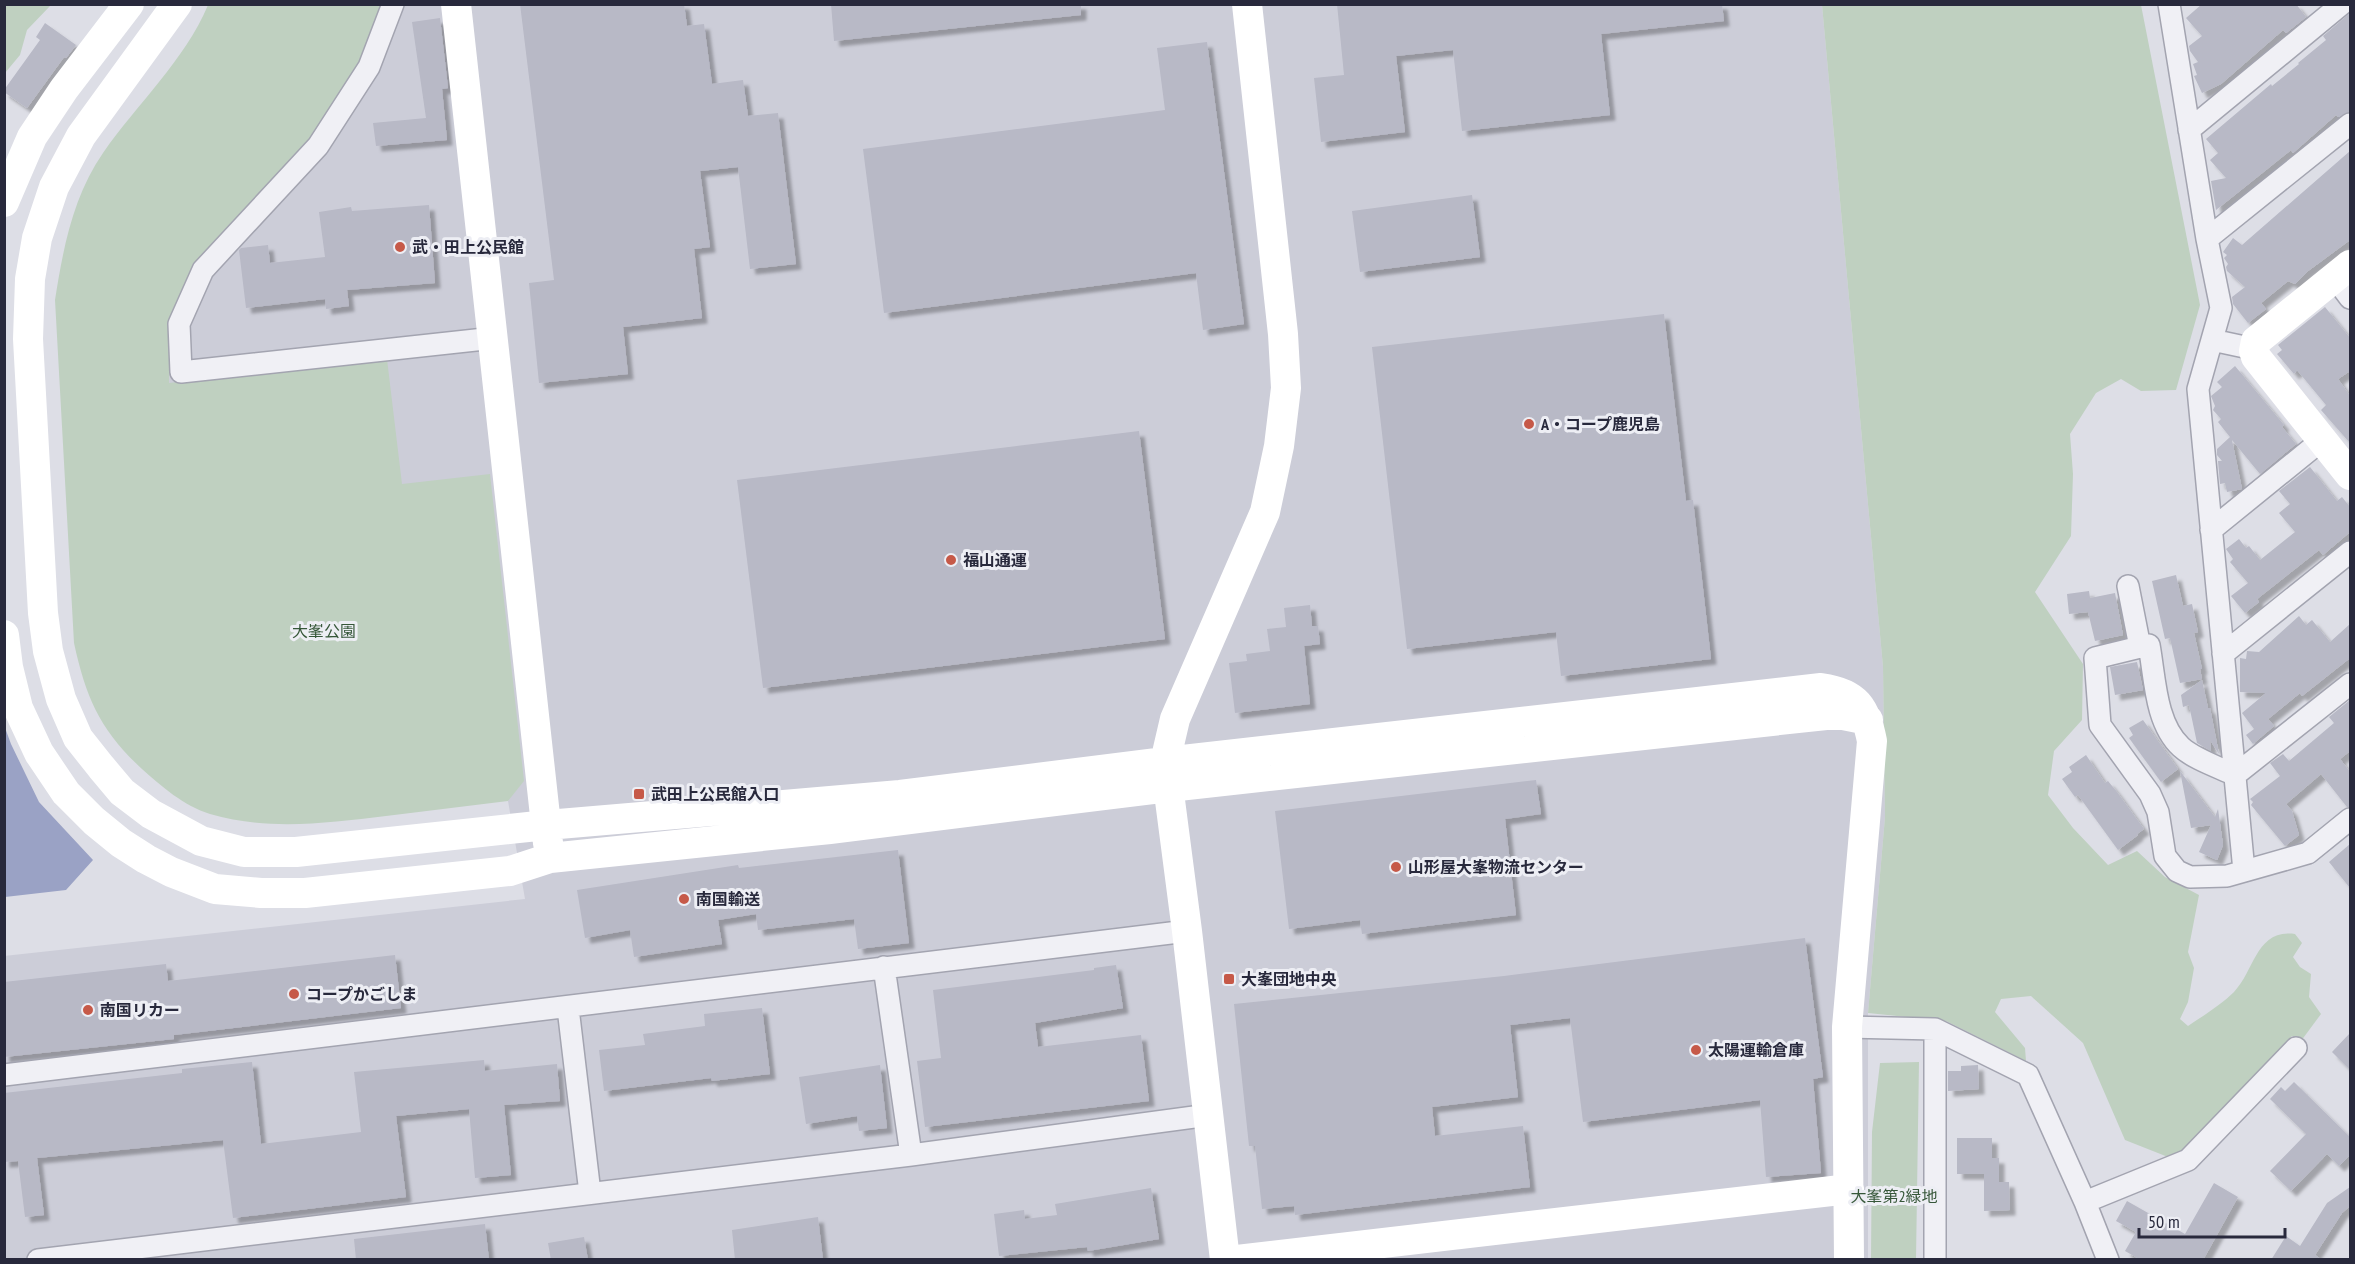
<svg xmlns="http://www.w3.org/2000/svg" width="2355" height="1264" font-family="'PT Sans Narrow','Noto Sans JP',sans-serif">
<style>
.built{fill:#cccdd8}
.green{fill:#bfd0c0}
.water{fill:#9aa2c5}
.building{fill:#b8b9c6;filter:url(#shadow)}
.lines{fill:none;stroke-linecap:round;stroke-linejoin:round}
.street-casing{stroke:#a3a4b0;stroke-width:24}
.street{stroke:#f0f0f5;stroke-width:21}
.secondary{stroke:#fff;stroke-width:30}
.poi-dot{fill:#c65948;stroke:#edeef4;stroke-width:2}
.labels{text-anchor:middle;stroke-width:6;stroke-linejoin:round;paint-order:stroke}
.poi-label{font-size:16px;font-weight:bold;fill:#28293c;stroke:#edeef4;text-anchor:start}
.park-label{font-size:16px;fill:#365739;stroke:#edeef4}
</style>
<defs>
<filter id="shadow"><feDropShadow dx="5.5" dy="5.5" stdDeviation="1.5" flood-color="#0004"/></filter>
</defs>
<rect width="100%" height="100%" fill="#dddee6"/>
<!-- built -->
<path class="built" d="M384,5H1822L1883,667L1885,817L1868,1013V1259H5L4,956L525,899L508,801L510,795L169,384L171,322Z"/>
<!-- green -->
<path class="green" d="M5,4L51,5L27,30L20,55L5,73Z
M208,5H384L364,63L308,145L171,322L169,383L387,359L402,484L490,474L524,781L508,801C467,806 427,811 386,816C327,823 268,831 210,814C184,806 161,786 142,769C100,730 86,698 74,643L55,300C63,249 73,196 103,153C137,104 185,60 208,5Z
M1822,5H2141L2200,305L2176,390L2141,391L2121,379L2096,393L2070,434L2073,474L2071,536L2035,592L2083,664L2082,720L2054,751L2048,795L2073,828L2108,865L2137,851L2165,877L2199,895L2188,952L2194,968L2188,1002L2180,1019L2188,1026C2203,1016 2222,1004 2234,992C2255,970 2256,929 2295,934L2302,943L2293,957L2300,967L2311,974L2309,997L2321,1014L2301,1041L2292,1036L2183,1151L2168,1157L2125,1140L2083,1043L2031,996L2001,999L1995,1012L2025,1048L2026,1061L1946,1021L1868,1013L1885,817L1883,667Z
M1919,1062L1916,1259H1871L1872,1132L1880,1063Z"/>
<!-- water -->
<path class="water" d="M4,725L11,744L39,802L93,860L66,890L5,897Z"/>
<!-- building -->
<path class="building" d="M520,4H684L687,26L704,24L712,84L743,80L748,116L778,113L796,264L750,269L738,167L700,171L710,247L694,249L702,318L623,327L628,374L539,383L529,283L554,280Z
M831,4H1081V15L834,41Z
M1337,4H1722L1724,21L1601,34L1610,115L1462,131L1453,50L1396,56L1405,132L1321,142L1314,78L1344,75Z
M2202,4H2296L2306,17L2286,33L2283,30L2221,84L2202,93L2194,76L2197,75L2193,64L2198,62L2190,51L2189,46L2202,36L2186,18Z
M2350,13V112L2338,117L2336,115L2293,153L2291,150L2216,210L2211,181L2226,178L2210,160L2218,153L2206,139L2271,84L2272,86L2299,64L2298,63L2326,40L2323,36Z
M440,18L448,88L442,89L447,140L376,146L373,123L426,118L412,22Z
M45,23L76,45L66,58L64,57L27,108L4,92V90L40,40L36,37Z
M1207,42L1244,324L1203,330L1196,273L884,313L863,149L1165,110L1157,48Z
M2350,151V240L2308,271L2295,284L2288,281L2261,303L2266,309L2248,323L2233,304L2232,297L2245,287L2227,271L2226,267L2228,264L2224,258L2227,255L2223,252L2233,238L2242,245Z
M1472,195L1480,257L1360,272L1352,211Z
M429,205L435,283L347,290L349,306L326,309L325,299L246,308L239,250L241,248L268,245L270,263L325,257L319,212L351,207L352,211Z
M2325,307L2350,338V371L2338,379L2350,396V443L2321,410L2326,405L2297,370L2294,374L2277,354L2282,350L2278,345Z
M1664,314L1686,501L1693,500L1711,659L1561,676L1556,632L1407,649L1372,347Z
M2235,366L2284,425L2282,427L2296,444L2260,474L2232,440L2242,489L2227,492L2225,483L2220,484L2218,461H2222L2217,455V449L2230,437L2218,422L2221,419L2213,410L2215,406L2211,396L2222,387L2217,382Z
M1139,431L1165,639L763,688L737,480Z
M2310,467L2337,501L2342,497L2350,507V532L2323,555L2319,550L2257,599L2259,602L2245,613L2231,596L2248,583L2230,562L2233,559L2226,549L2239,539L2246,548L2249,546L2260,560L2295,532L2279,513L2290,504L2279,491Z
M2176,575L2183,606L2192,604L2198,632L2194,633L2202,669H2200L2202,679L2180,683L2170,638L2165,639L2152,581Z
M2089,591L2090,598L2115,593L2123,635L2095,641L2088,612L2069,614L2067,594Z
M1310,605L1312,626H1318L1320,644L1304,646L1310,704L1235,713L1229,663L1247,661L1246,654L1270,651L1267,629L1286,627L1284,608Z
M2299,616L2306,625L2312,620L2330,642L2350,624V658L2302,696L2300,693L2268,719L2274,726L2253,744L2246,735L2254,729L2242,713L2266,693L2240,692V658L2246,659L2247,651L2259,652Z
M2137,662L2143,690L2115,695L2110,667Z
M2202,680L2208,708H2210L2219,754L2210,740L2211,751L2197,743L2189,705L2183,707L2181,695Z
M2350,700V751L2340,759L2350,772V807H2347L2321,774L2286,804L2292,811L2299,835L2285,846L2251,805L2253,802L2250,799L2280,776L2270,763L2283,754L2289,761L2334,723L2329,717Z
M2143,720L2178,769L2161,782L2129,738L2133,735L2129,728Z
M2086,755L2105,783L2108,781L2117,792L2144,829L2137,834L2138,835L2118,850L2078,795L2075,797L2062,779L2072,772L2069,767Z
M2180,771L2215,817L2218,809L2223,845L2217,860L2199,852L2211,825L2191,828Z
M1536,780L1541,814L1505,819L1516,915L1362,934L1360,920L1289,929L1275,811Z
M2350,844V888L2329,862Z
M898,850L909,943L858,949L854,919L758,930L756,914L718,920L722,944L634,957L630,930L585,938L577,890L738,865L739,868Z
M1805,938L1823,1077L1813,1079L1821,1173L1766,1177L1760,1100L1583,1122L1570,1018L1510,1025L1518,1097L1432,1107L1435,1136L1523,1126L1530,1187L1295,1215L1294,1206L1262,1209L1255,1146H1249L1234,1004L1504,976Z
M395,955L401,1008L174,1035V1039L4,1057V982L166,964L168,981Z
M1116,965L1123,1008L1035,1023L1038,1047L1141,1035L1149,1101L925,1127L917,1061L941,1058L933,990L1094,970V968Z
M762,1008L770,1074L712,1081L711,1078L604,1091L599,1050L645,1045L643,1034L705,1026L704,1014Z
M2350,1033V1070L2332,1052Z
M484,1060L485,1071L557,1064L560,1101L504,1105L511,1175L475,1178L469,1109L396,1116L406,1197L233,1218L223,1140L37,1158L44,1215L25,1217L18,1161L4,1162V1093L182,1073V1069L252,1062L261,1144L361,1132L354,1072Z
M880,1065L887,1128L859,1131L857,1116L806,1124L799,1077Z
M1978,1065L1979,1089L1948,1091V1071H1961V1066Z
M2294,1082L2350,1137V1155L2339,1166L2327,1154L2291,1191L2270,1171L2306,1134L2270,1099L2281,1087L2285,1091Z
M1957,1138H1992V1158H1999V1182H2009L2010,1210L1984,1211V1174H1957Z
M2214,1183L2238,1197L2203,1260H2141L2125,1251L2136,1232L2116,1221L2127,1201L2185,1234Z
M2350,1187V1206L2342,1213L2315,1255L2322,1260H2271L2286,1236L2300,1246L2327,1203Z
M1151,1188L1159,1239L1088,1251L1087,1247L999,1256L994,1214L1024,1210L1025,1219L1057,1215L1055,1204Z
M818,1217L823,1260H735L732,1230Z
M485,1224L489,1260H356L354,1239Z
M584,1237L588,1260H551L548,1243Z"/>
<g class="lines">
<!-- street casing -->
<g class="street-casing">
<path id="street" d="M393,4L369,67L318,146L203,270L179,324L181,372L494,338
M2169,4L2207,239L2221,308L2198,389L2244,871
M2189,130L2342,4
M2207,239L2350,124
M2335,278L2350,298
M2212,340L2254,349
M2211,530L2322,440
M2128,586L2140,647L2149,645C2155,677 2155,723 2181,747C2194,759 2218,767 2235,775L2350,684
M2140,647L2095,658L2100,725L2150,794L2158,812L2165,856L2177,871L2190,877L2227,876L2308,853L2350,819
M2223,654L2350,552
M884,967L911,1155
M568,1008L590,1193
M1847,1027L1935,1029L2028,1075L2085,1202L2108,1260
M4,1075C399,1028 793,978 1187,931
M2085,1202L2188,1160L2296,1048
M38,1260L911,1155L1209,1115
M1935,1260V1029"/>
</g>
<!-- street -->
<use href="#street" class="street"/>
<!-- secondary -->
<path class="secondary" d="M177,4L81,136L54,187L37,238L30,279L28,339L43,613L48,651L61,699L78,738L101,767L122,792L151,814L201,841L244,852H296L547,825L900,795L1165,762L1821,688C1857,693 1865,707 1872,741L1847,1027L1849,1260
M456,4L548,843
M4,202L32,137L64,89L129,4
M2350,265L2256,341L2254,351L2256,357L2350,475
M4,635L8,667L18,708L39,753L66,793L94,821L121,843L146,859L171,872L215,889L261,893H305L510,871L550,858L830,829L1169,787L1826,715H1843L1868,720
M1225,1260L1187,931L1165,762L1175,719L1265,512L1279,446L1286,388L1283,334L1247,4
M1237,1260L1849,1189"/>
</g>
<!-- markers -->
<g class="poi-dot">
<circle cx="400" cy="247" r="6"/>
<circle cx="1529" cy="424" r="6"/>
<circle cx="951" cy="560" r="6"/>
<rect x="633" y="788" width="12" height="12" rx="3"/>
<circle cx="1396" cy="867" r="6"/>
<circle cx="684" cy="899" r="6"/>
<rect x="1223" y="973" width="12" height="12" rx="3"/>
<circle cx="294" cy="994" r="6"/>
<circle cx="88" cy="1010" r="6"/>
<circle cx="1696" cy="1050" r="6"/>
</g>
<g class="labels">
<!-- poi labels -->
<g class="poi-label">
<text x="412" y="253">武・田上公民館</text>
<text x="1541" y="430">A・コープ鹿児島</text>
<text x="963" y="566">福山通運</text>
<text x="651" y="800">武田上公民館入口</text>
<text x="1408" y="873">山形屋大峯物流センター</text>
<text x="696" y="905">南国輸送</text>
<text x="1241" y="985">大峯団地中央</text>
<text x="306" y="1000">コープかごしま</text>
<text x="100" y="1016">南国リカー</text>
<text x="1708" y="1056">太陽運輸倉庫</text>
</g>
<!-- park labels -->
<g class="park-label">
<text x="324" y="637">大峯公園</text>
<text x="1894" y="1202">大峯第2緑地</text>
</g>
</g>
<!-- border -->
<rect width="2355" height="1264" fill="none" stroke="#28293c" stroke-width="12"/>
<!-- scale -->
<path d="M2139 1228v9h146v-9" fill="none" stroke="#28293c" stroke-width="3"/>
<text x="2148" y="1228" font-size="18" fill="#28293c" stroke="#edeef4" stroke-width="4.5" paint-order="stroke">50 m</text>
</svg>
